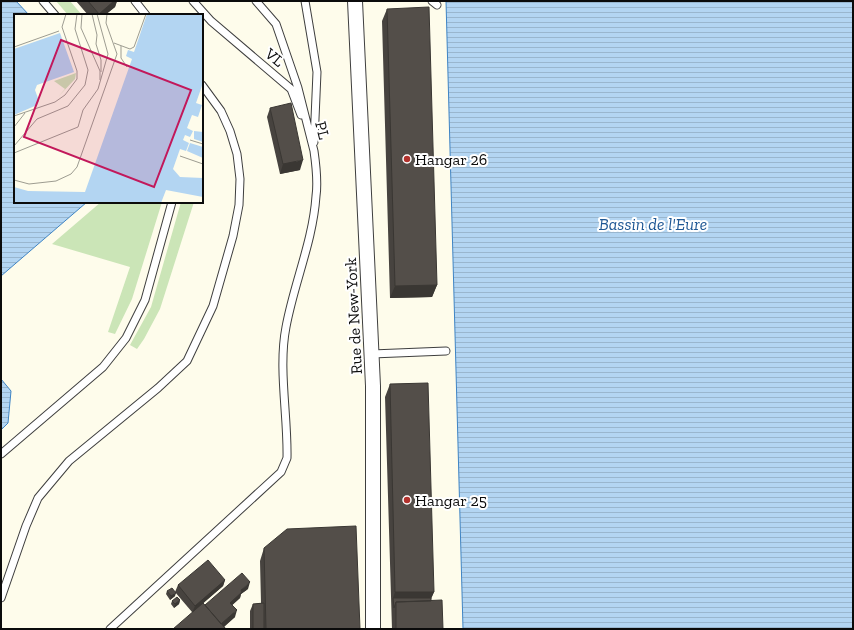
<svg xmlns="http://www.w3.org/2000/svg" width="854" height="630" font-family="'Zilla Slab',serif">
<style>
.grass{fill:#cbe5b7}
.water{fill:url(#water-rules);stroke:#3f84c4}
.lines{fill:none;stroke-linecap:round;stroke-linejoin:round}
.service-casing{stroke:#3e3e3e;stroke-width:9}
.minor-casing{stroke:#3e3e3e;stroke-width:16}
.service{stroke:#fff;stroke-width:7}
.minor{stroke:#fff;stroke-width:14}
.wall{fill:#47433f}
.shaded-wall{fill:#3a3733}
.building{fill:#534e49;stroke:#3a3733}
.poi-dot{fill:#b2322d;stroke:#fff;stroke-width:1.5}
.labels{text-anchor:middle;stroke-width:4;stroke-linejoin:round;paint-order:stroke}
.street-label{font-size:16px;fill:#0b0b0b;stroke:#fff}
.poi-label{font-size:16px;fill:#0b0b0b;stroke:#fff;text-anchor:start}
.water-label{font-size:17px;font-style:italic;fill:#1e5794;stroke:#fff}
.inset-road{fill:none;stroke:#9d9c91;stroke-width:1}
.view{fill:#c2185b;fill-opacity:0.15;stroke:#c2185b;stroke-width:2}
.inset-edge{fill:none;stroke:#0b0b0b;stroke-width:2}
</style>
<defs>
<pattern id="water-rules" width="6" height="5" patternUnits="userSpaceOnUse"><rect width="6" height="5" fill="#b3d5f2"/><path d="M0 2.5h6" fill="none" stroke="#99b6ce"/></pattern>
</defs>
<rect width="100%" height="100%" fill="#fefceb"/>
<!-- grass -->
<path class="grass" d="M56,1H70L82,15H68Z
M101,202H162L132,299L115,334L108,332L130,267L52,244Z
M181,202H194L160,309L144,339L137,349L130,345L151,307Z"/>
<!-- water -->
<path class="water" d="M1,1H16L29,15H15V202H87L1,276Z
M446,1H853V629H463Z
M1,379L11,391L8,423L1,430Z"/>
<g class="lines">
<!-- service casing -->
<g class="service-casing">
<path id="service" d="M43,1L55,15
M135,1L146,15
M193,1L211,21L291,89L301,115
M305,1L317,72L314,142
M432,1L437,5
M372,354L446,351
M1,454L103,367L126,338L145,300L172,202
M1,598L26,526L38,498L69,461L158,388L187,361L213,306L233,236L239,205L240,179L237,154L230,131L221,111L202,85
M110,629L281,472L287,458C288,416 278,368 286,327C294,283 313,241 316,196C318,182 316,165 314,151L298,88L276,24L256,1"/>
</g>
<!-- minor casing -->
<g class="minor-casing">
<path id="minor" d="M355,1L373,386V629"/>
</g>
<!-- service -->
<use href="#service" class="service"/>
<!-- minor -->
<use href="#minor" class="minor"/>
</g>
<!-- wall -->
<path class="wall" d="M76,1H117L115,7L105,15H88Z
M387,9L437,285L432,297L390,298L382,21Z
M270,108L300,170L280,174L267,117Z
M390,384L434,592L431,598V601L443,629H392L385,397Z
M264,548L360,629H250V611L253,604L261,603L260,561Z
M225,580L223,586L203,603L205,605L248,589L241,594L240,598L232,605L235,617L224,627L192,612L175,592L178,585Z
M167,591L175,596L170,600L166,594Z
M180,600L179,604L174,608L171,604L172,601Z"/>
<!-- shaded-wall -->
<path class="shaded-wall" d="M114,1H117L115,7L105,15H99V14Z
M303,160L300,170L280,174L283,164Z
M437,285L432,297L390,298L395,286Z
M225,580L223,586L192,613L195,606Z
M250,582L248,589L241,594L240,598L228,609L230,603L241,590Z
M395,592H434L429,604L396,602L393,598Z
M176,593L175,596L170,600L171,596Z
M180,600L179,604L174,608L175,604Z
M237,610L235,617L221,629L217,628Z"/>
<!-- building -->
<path class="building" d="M88,1H114L99,14Z
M429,7L437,285L395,286L387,9Z
M291,103L303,160L283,164L270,108Z
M428,383L434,592H395L390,384Z
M356,526L360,629H266L264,548L287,529Z
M208,560L225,580L195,606L178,585Z
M242,573L250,582L241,590L242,592L230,603L237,610L221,624L205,605Z
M172,588L176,593L171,596L167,591Z
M177,597L180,600L175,604L172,601Z
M393,598H431V601L396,602L394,608Z
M442,600L443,629H396V602Z
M203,603L226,629H173Z
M264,603V629H253V604Z"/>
<!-- markers -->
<g class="poi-dot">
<circle cx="407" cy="159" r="4"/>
<circle cx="407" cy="500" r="4"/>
</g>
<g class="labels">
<!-- street labels -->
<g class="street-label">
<text transform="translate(275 57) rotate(40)" y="6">VL</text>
<text transform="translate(323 130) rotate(76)" y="6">PL</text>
<text transform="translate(353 316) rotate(-93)" y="6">Rue de New-York</text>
</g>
<!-- poi labels -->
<g class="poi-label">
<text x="415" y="165">Hangar 26</text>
<text x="415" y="506">Hangar 25</text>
</g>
<!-- water labels -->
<g class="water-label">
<text x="653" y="230">Bassin de l'Eure</text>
</g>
</g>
<!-- overview -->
<g transform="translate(14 14)">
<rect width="189" height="189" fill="#fefceb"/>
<path d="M62,59L61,65L44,83L51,75L40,67Z" fill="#cbe5b7"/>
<path d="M133,0H189V69L182,89L188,91L184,103L178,101L173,114L179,117L176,123L171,121L169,126L175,129L172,137L166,135L159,155L166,163L189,164V183L152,176L147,189H0V173L14,177L71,178L118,45L112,42L114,36L120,38ZM46,19L60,58L23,71L21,76L25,87L23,91L0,101V35ZM180,117L189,118V128L180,125ZM176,129L189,133V144L173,137Z" fill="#b3d5f2"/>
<path class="inset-road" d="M68,0L67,14L86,57V66M78,0L83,21L82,30L87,46V58M100,29L116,35L120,33L132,0M107,32V44L113,53M0,33L45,17M0,102L41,88L51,81L63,65V57L48,13L52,0M0,113L11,99M176,126L189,130M0,132L23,105L54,92L71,71L74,56L61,15L63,0M0,139L64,113L69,96L84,75L94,40L83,0M166,142L189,150M0,166L15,170L42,167L57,160L63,153L103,40L92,9L93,0"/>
<path class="view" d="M47,26L177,76L140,173L10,123Z"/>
<rect width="189" height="189" class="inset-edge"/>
</g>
<!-- border -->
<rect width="854" height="630" fill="none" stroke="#0b0b0b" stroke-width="4"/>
</svg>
